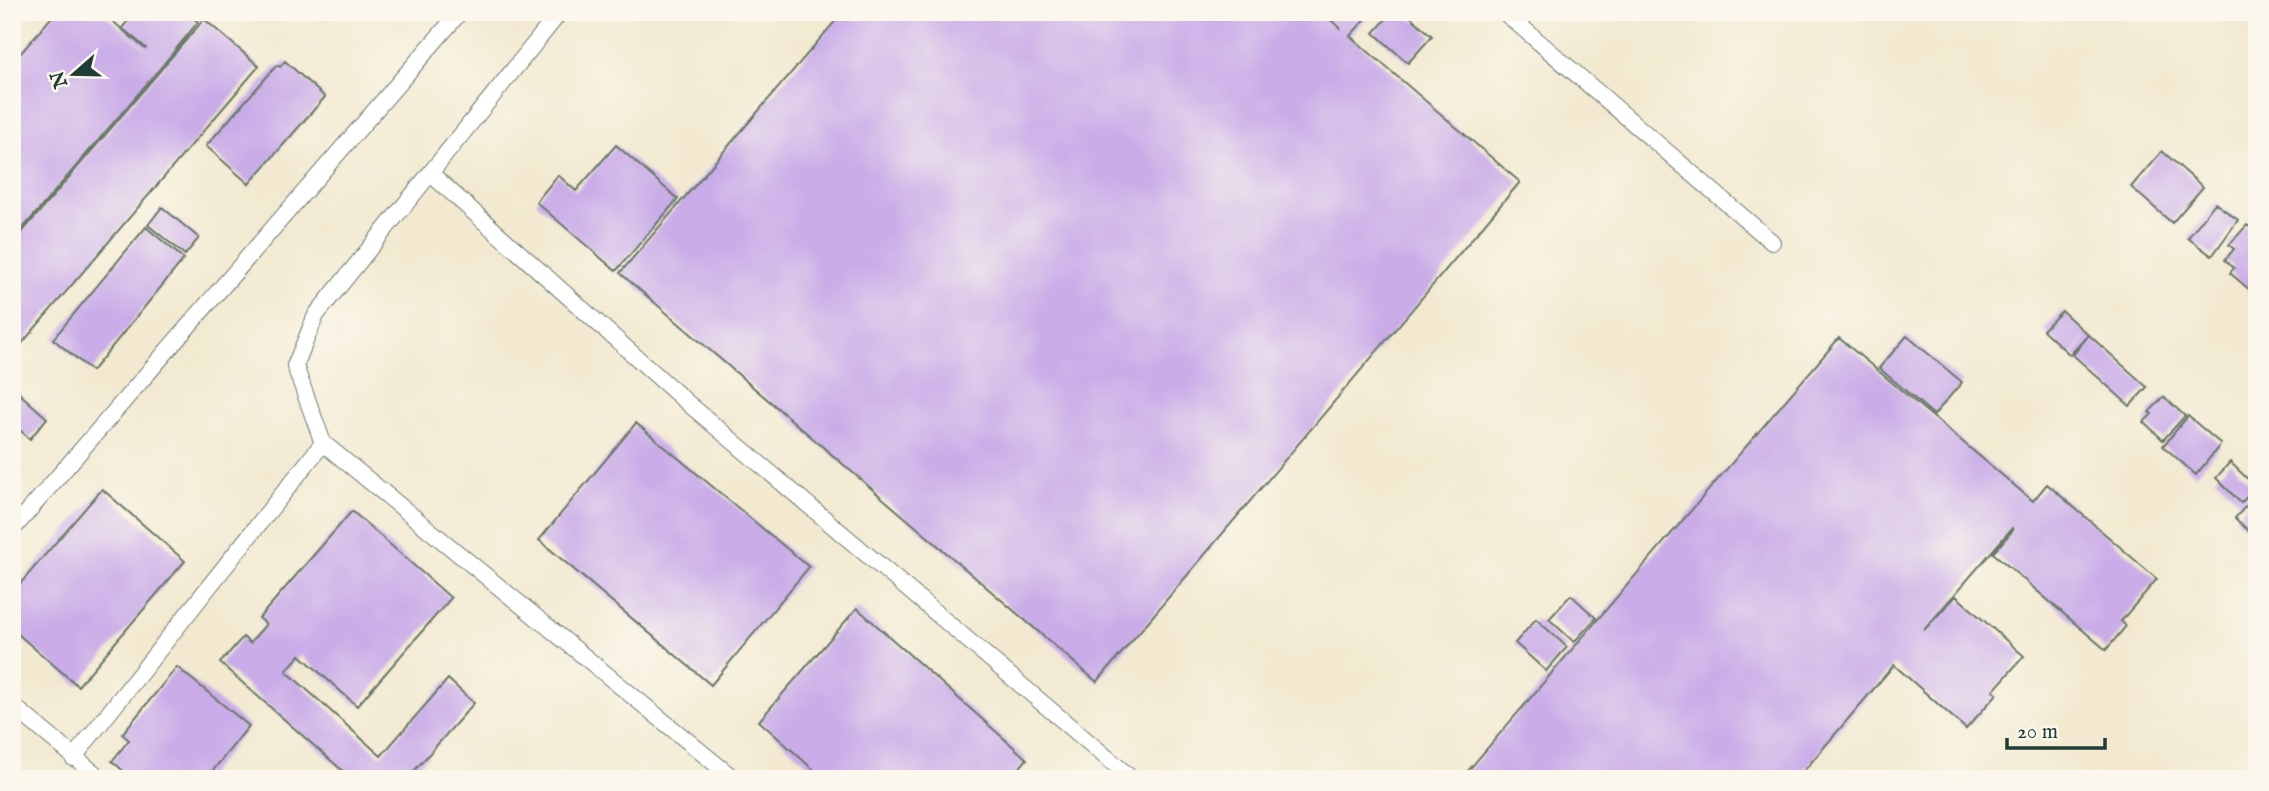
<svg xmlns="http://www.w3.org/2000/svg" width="2269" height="791" font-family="'IM FELL English',serif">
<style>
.building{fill:#c9ace8}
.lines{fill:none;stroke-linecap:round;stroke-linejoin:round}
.lane-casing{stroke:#69796b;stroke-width:18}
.lane{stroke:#fff;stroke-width:16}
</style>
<rect width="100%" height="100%" fill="#fbf7ec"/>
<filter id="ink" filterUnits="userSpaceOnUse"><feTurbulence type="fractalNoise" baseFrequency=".0143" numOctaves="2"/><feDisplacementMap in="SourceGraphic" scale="14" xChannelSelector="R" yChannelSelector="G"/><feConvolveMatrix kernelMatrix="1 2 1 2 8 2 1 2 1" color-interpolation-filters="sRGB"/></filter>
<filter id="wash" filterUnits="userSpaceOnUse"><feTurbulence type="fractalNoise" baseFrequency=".00686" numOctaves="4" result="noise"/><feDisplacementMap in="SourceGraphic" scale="28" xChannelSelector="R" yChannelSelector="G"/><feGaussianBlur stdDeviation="1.57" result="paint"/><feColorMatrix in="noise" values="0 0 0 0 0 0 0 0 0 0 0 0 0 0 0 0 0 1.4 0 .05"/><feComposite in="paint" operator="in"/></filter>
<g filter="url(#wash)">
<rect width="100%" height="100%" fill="#f2e9d0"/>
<g id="blocks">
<!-- building -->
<path class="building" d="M56,12H102L145,49L146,48L122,28L135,12H186L198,22L163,65L12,241V59L14,61Z
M843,12H1322L1341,29L1324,12H1372L1350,36L1520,182L1097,682L620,273Z
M1392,12H1405L1432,36L1408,63L1374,33Z
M204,19L259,66L12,355V244Z
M285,61L325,97L249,184L206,146L277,65L280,67Z
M616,145L678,199L616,271L536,202L558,175L576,191Z
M2162,151L2203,187L2172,223L2131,187Z
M2215,203L2238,220L2212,256L2188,238Z
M162,207L199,238L185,255L148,225Z
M2247,225L2257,233V296L2230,273L2234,268L2225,260L2234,249L2229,245Z
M146,227L184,259L92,371L53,339Z
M2062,311L2088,335L2070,355L2043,330Z
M2089,335L2147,387L2130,406L2073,355Z
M1907,336L1962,382L1934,415L1879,368Z
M1839,338L2033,501L2047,484L2157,579L2121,621L2126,626L2106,650L1993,553L2013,530L2012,528L1924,630L1956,596L2024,656L1993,691L1997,694L1966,729L1894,665L1797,779H1461Z
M12,387L47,418L30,439L12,423Z
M2164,397L2185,416L2163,440L2144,422L2152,414L2149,412Z
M2188,416L2221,444L2196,475L2163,446Z
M636,423L809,567L711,685L539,540Z
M2230,462L2256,487L2241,503L2216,478Z
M102,489L185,561L78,686L12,629V593Z
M2257,494V533L2254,536L2235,518Z
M352,511L451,598L357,706L300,655L286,671L381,756L448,679L474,703L407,779H352L220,663L243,637L250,643L266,624L259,618Z
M1571,595L1596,618L1574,642L1549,619Z
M857,608L1027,759L1010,779H824L759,721Z
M1536,619L1567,647L1546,671L1515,643Z
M177,667L249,726L206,779H133L112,761L129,740L122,734Z"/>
</g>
</g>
<g filter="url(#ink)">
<use href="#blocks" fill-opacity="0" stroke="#69796b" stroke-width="2"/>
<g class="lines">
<!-- lane casing -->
<g class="lane-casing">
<path id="lane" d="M1504,12L1772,242
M431,174L683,399L1132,779
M323,443L734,779
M12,530L460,12
M12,705L101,779
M73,758L323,443L295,366L316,315L560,12"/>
</g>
<!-- lane -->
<use href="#lane" class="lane"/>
</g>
</g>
<!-- margin -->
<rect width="2269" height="791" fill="none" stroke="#fbf7ec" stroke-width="42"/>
<!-- north arrow -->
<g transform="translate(74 74) rotate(250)" stroke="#fbf7ec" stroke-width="5" paint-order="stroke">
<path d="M0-5L12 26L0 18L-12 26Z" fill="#1f3d34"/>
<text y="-10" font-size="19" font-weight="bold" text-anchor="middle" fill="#1f3d34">N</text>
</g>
<!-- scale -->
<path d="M2007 738v10h98v-10" fill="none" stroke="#1f3d34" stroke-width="3.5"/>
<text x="2017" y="738" font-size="21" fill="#1f3d34" stroke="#fbf7ec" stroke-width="5" paint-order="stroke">20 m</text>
</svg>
